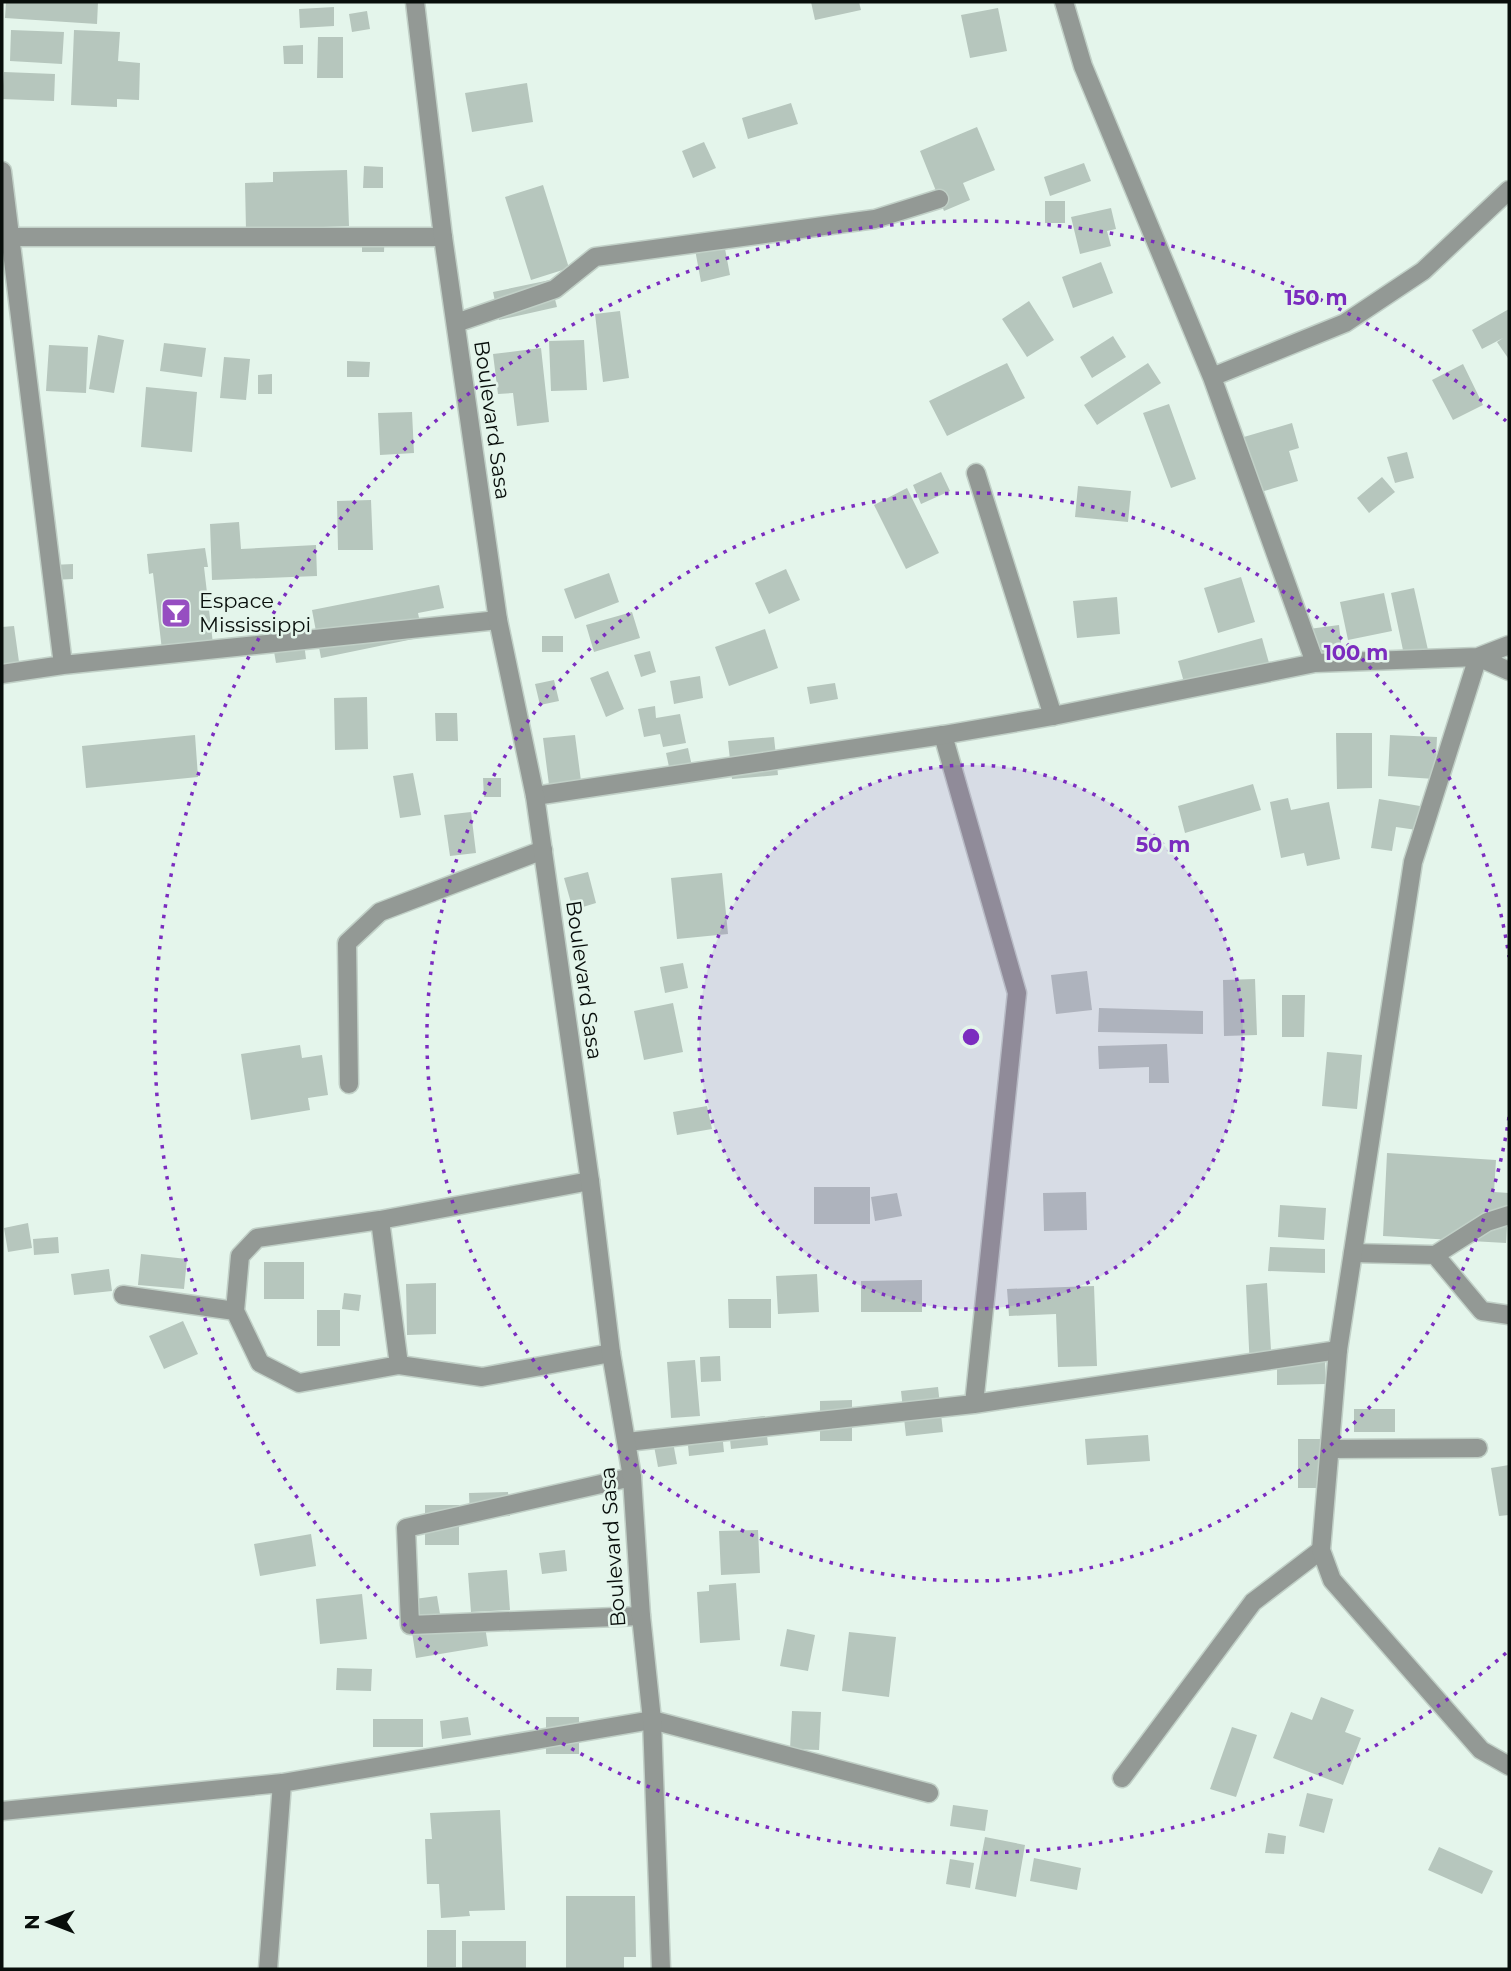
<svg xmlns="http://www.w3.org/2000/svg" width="1511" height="1971" font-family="Montserrat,sans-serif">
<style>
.building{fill:#b6c6bd}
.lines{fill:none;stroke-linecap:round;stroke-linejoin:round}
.service-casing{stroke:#c1d0c7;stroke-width:21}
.minor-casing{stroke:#c1d0c7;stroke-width:21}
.tertiary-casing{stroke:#c1d0c7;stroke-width:21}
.service{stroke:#939995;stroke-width:18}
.minor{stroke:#939995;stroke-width:18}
.tertiary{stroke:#939995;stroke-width:18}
.ring{fill:none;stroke:#7b2cbf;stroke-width:3.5;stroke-dasharray:3.5 7}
.labels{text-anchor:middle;stroke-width:5;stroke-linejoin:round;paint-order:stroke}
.street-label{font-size:21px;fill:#080e0b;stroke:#e4f5eb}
.poi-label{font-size:21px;fill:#080e0b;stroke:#e4f5eb;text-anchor:start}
.centre{fill:#7b2cbf;stroke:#e4f5eb;stroke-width:3.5}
.ring-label{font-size:21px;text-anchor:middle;font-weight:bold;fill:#7b2cbf;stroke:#e4f5eb;stroke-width:5;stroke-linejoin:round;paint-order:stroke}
</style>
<rect width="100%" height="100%" fill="#e4f5eb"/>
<!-- building -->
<path class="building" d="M6,2H98L97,24L5,18Z
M811,2H859L861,10L815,20Z
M334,7V26L300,28L299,9Z
M998,8L1007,51L970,58L961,15Z
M367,11L370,29L352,32L349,14Z
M11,30L64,32L62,64L10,61Z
M74,30L120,32L118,61L140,63L139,100L117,99V107L71,105Z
M318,37H343V78H317Z
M303,45V64H284L283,46Z
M4,72L55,74L54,101L2,99Z
M527,83L533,122L472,132L465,93Z
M791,103L798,124L748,139L742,118Z
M977,127L995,170L963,183L970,200L944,211L920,151Z
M704,142L716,168L693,178L682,151Z
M1084,163L1091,181L1050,196L1044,177Z
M364,166L383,167V188H363Z
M347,170L349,226L246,230L245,183L273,182V172Z
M543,185L569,268L531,280L505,197Z
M1045,201H1065V223H1045Z
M1111,208L1116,229L1107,231L1111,246L1080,254L1071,217Z
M362,228H385L384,252H362Z
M723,238L730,275L701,282L694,244Z
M1101,262L1113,293L1073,308L1062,277Z
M550,280L557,307L499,320L493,292Z
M1029,301L1054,340L1027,357L1002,319Z
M1509,309V357L1508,358L1497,342L1503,338L1482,349L1472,330Z
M620,311L629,378L603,382L595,314Z
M98,335L124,340L114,393L89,389Z
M1113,336L1126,357L1092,378L1080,357Z
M584,340L587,390L551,391L549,341Z
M164,343L206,348L202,377L160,371Z
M49,345L88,347L86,393L46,391Z
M541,348L549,422L517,426L513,393L498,394L493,354Z
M224,357L250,359L246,400L220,398Z
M347,361L370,362L369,377H347Z
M1007,363L1025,398L947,436L929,401Z
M1148,363L1161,383L1097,425L1084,405Z
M1463,364L1483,405L1453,420L1432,380Z
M272,374V394H258V375Z
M146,387L197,392L192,452L141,447Z
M1169,404L1196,479L1171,488L1143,413Z
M412,412L414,453L380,455L378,413Z
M1292,423L1299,448L1289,451L1298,481L1254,494L1237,439Z
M1407,452L1414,478L1395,483L1387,457Z
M941,472L950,491L921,504L913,485Z
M1382,477L1395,492L1369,513L1357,498Z
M1078,486L1131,491L1128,522L1075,517Z
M907,488L939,553L906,569L874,505Z
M371,500L373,550H338L337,501Z
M239,522L241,549L316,545L317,576L212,580L210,524Z
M205,548L208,567H204L213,644L162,650L153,573L149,574L147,554Z
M73,564V579L52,580V565Z
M786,569L800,600L769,614L755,583Z
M609,573L619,602L575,619L564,589Z
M1241,577L1255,622L1218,633L1204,588Z
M439,585L444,608L418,613L423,637L321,658L312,610Z
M1414,588L1428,650L1404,655L1391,593Z
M1384,593L1392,631L1348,640L1340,602Z
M1117,597L1120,634L1077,638L1073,601Z
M632,612L640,638L594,652L586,625Z
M1339,625L1342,651L1313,655L1309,629Z
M14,626L20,669L2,672V627Z
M765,629L778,668L729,686L715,647Z
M303,635L306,659L276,663L272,640Z
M542,636H563V652H542Z
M1262,638L1271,670L1187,693L1178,661Z
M650,651L656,672L641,677L634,655Z
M608,671L624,709L606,717L590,678Z
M700,676L703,698L674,704L670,681Z
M554,680L559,701L540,705L535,684Z
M835,683L838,699L810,704L807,687Z
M367,697L368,749L335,750L334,698Z
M655,706L656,718L680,714L686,743L663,747L660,734L644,737L638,709Z
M435,713H457L458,741H436Z
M1336,733H1372V788L1337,789Z
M195,735L198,777L86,788L82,746Z
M575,735L581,781L549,785L543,738Z
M1390,735L1437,737L1435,779L1388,776Z
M774,737L778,775L732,779L728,741Z
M688,748L693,771L671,776L666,753Z
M413,773L421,815L400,818L393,776Z
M483,778H501V797H484Z
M1253,784L1261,810L1185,833L1178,806Z
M1288,798L1291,810L1329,802L1340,859L1307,866L1304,853L1281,858L1270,802Z
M1379,799L1420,806L1417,830L1396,827L1392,851L1371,848Z
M471,812L476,853L450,856L444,815Z
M588,872L596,903L573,910L564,878Z
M722,873L728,934L677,939L671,878Z
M683,963L688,988L665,993L660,967Z
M1087,971L1092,1010L1056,1014L1051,975Z
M1255,979L1257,1035L1224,1036L1223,980Z
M1282,995H1305L1304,1037H1282Z
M673,1003L683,1052L644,1060L634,1011Z
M1099,1008L1203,1011V1034L1098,1032Z
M1167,1044L1169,1083H1149V1067L1099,1069L1098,1046Z
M300,1045L302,1058L322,1055L328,1095L308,1098L310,1110L251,1120L241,1054Z
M1327,1052L1362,1055L1357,1109L1322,1106Z
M707,1106L712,1129L677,1135L673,1112Z
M1387,1153L1496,1160L1494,1192L1509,1193L1506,1243L1383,1236Z
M814,1187H870V1224H814Z
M1086,1192L1087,1230L1044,1231L1043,1193Z
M897,1193L902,1216L875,1221L871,1197Z
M1280,1205L1326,1208L1324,1240L1278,1237Z
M28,1223L32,1248L8,1252L4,1228Z
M58,1237L59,1253L34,1255L33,1239Z
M1270,1247L1325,1249V1273L1268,1271Z
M141,1254L187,1259L184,1289L138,1285Z
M264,1262H304V1299H264Z
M109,1269L112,1291L74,1295L71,1274Z
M817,1274L819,1312L778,1314L776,1276Z
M922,1280V1312H861V1281Z
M436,1283V1334L407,1335L406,1284Z
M1267,1283L1272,1367L1250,1369L1246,1285Z
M1094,1286L1097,1366L1058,1367L1056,1314L1009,1316L1007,1289Z
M344,1293L361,1295L359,1311L342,1309Z
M728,1299H771V1328H729Z
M317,1310H340V1346H317Z
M183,1321L198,1354L164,1369L149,1336Z
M720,1356L721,1381L701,1382L700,1357Z
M1325,1359L1326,1384L1277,1385V1360Z
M695,1360L700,1416L671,1418L667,1362Z
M938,1387L943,1432L906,1436L901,1391Z
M852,1400V1441H820V1401Z
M1354,1409H1395V1432H1354Z
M765,1416L768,1445L731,1449L728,1420Z
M722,1432L724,1452L689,1456L687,1435Z
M1148,1435L1150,1461L1087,1465L1085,1439Z
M1298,1439H1322V1488H1298Z
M673,1442L677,1464L658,1467L654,1446Z
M1509,1465V1515L1499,1516L1491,1468Z
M508,1492L510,1516L470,1518L469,1493Z
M425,1505H459V1545H425Z
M758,1530L760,1573L721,1575L719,1531Z
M311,1534L316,1566L260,1576L254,1544Z
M565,1550L567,1571L542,1574L539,1553Z
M507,1570L510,1610L471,1612L468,1573Z
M736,1583L740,1640L700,1643L697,1592L709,1591V1585Z
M362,1594L367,1639L320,1644L316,1599Z
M437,1596L442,1626L484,1620L488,1646L416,1658L407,1600Z
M787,1629L815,1635L808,1671L780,1666Z
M849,1632L896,1637L889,1697L842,1691Z
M337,1668L372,1669L371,1691L336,1690Z
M1321,1697L1354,1710L1345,1732L1361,1738L1343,1785L1273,1758L1291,1712L1312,1720Z
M792,1711L821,1712L819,1750L790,1749Z
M468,1717L471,1735L442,1739L440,1721Z
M546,1717H579V1754H546Z
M373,1719H423V1747H373Z
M1232,1727L1257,1735L1236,1797L1210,1789Z
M1307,1793L1333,1799L1324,1833L1299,1826Z
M953,1805L988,1810L985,1831L950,1826Z
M500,1810L505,1910L469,1911L470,1916L441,1918L439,1884H427L425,1839H432L430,1813Z
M1268,1833L1286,1836L1284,1854L1265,1853Z
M985,1837L1025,1845L1016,1897L975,1889Z
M1439,1847L1493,1871L1482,1894L1428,1870Z
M1034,1858L1081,1868L1077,1890L1030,1881Z
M950,1859L974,1863L970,1888L946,1884Z
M566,1896H635L636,1957H624V1969H566Z
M427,1930H456V1967H427Z
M462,1941H526V1969H462Z"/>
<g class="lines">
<!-- service casing -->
<g class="service-casing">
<path id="service" d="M456,323L555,289L595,257L875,219L939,199
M976,473L1053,716
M943,735L1017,993L974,1404
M349,1084L347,943L380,912L543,850
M590,1181L380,1220L399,1365L482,1377L611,1353
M380,1220L257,1238L240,1256L235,1311L260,1363L299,1383L399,1365
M1353,1253L1435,1255L1487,1222L1509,1215
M1435,1255L1482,1311L1509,1315
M123,1295L235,1311
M627,1442L974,1404L1338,1350
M1330,1449L1478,1448
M632,1477L406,1528L410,1625L641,1616
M652,1720L929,1793
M1122,1778L1253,1602L1321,1550"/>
</g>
<!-- minor casing -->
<g class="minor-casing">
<path id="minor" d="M1064,2L1083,66L1212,377L1315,663
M2,171L63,665
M2,237H443
M1212,377L1345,323L1423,271L1509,190
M1509,645L1478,657L1413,862L1338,1350L1321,1550L1332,1580L1481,1750L1509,1766
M2,674L63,665L498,620
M535,796L943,735L1053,716L1315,663L1478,657L1509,671
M2,1811L282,1783L652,1720
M268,1969L282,1783"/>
</g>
<!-- tertiary casing -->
<g class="tertiary-casing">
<path id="tertiary" d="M415,2L443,237L498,620L535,796L590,1181L611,1353L632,1477L641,1616L652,1720L661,1969"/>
</g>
<!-- service -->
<use href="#service" class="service"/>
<!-- minor -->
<use href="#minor" class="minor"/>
<!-- tertiary -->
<use href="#tertiary" class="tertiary"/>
</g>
<!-- distance rings -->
<circle cx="971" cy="1037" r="272" fill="#7b2cbf" fill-opacity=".12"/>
<g class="ring">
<circle cx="971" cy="1037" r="272"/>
<path d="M1509 1117A544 544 0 1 1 1509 957"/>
<path d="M1506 1653A816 816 0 1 1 1506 421"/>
</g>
<!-- icons -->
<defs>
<g id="bar-square" transform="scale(1.575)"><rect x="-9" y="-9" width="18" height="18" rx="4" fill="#964ec1" stroke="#e4f5eb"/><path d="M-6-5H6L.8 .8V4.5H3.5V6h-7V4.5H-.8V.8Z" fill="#fff"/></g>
</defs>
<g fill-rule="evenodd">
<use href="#bar-square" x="176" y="613"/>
</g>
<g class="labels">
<!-- street labels -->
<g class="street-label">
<text transform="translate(492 420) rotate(82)" y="7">Boulevard Sasa</text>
<text transform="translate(584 980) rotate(82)" y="7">Boulevard Sasa</text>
<text transform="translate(613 1547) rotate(-94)" y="7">Boulevard Sasa</text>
</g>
<!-- poi labels -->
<g class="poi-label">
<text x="199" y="608">Espace<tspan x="199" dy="24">Mississippi</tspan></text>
</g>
</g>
<circle cx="971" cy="1037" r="10" class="centre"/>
<g class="ring-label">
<text x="1316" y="305">150 m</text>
<text x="1356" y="660">100 m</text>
<text x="1163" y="852">50 m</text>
</g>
<!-- border -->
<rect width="1511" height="1971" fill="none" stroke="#080e0b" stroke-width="7"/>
<!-- north arrow -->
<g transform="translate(49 1922) rotate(270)" stroke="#e4f5eb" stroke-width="5" paint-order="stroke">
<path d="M0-5L12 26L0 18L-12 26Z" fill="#080e0b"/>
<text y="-10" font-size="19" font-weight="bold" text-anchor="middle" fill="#080e0b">N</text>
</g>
</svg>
